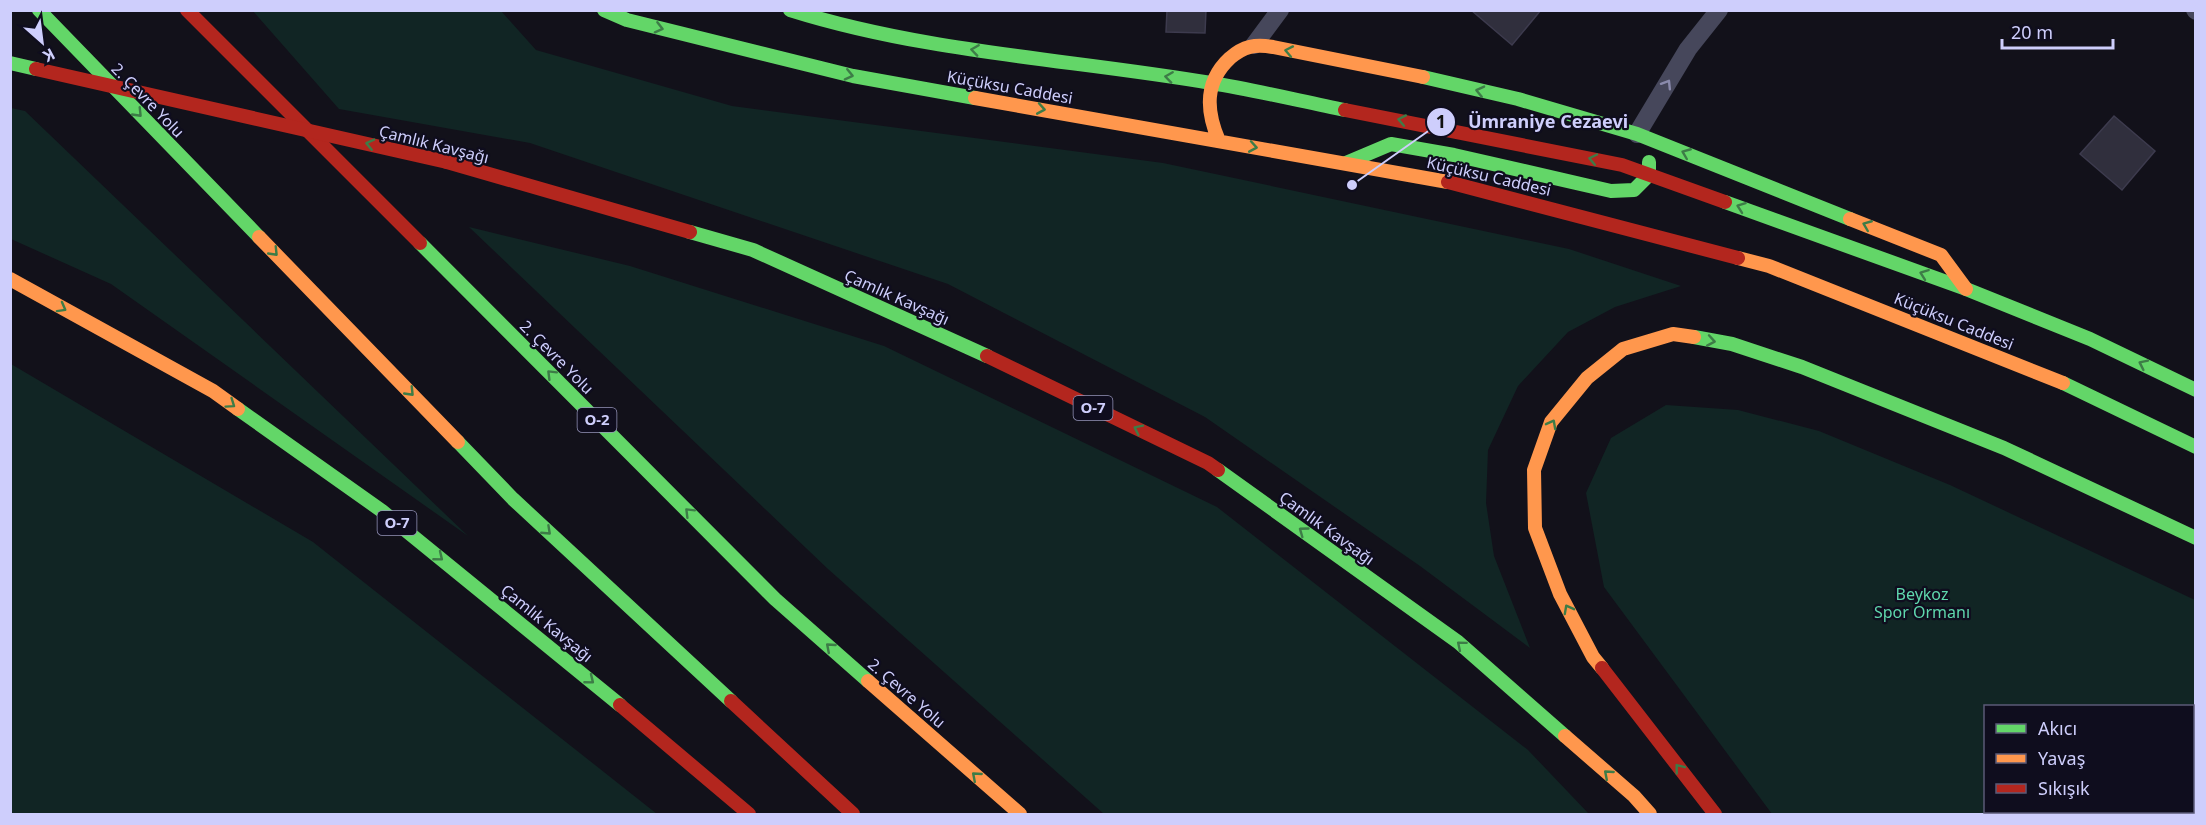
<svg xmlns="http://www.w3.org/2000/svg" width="2206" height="825" font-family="'Noto Sans',sans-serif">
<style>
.green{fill:#112524;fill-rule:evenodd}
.building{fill:#302f3d;stroke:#3d3b4e;stroke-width:1.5}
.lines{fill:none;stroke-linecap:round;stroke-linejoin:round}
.lane{stroke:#46475b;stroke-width:18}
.fast{stroke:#63d668;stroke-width:14}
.slow{stroke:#ff974d;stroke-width:14}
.jam{stroke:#b3261e;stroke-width:14}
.jam-bridge{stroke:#b3261e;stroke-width:14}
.oneway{stroke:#3d7c47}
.oneway2{stroke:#8a8aac}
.labels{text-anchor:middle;stroke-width:4.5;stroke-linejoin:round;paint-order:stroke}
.shield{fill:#0f0d1e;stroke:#9594b9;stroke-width:1.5}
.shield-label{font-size:15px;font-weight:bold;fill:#cecefc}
.street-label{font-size:16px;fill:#cecefc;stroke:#0f0d1e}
.park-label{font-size:16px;fill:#5fd7ad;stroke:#0f0d1e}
.leader{fill:none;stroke:#cecefc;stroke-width:2}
.callout-dot{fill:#cecefc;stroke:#0f0d1e;stroke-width:2}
.mark-label{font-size:18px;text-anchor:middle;font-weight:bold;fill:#111}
.callout-label{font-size:18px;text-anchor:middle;font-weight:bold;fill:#cecefc;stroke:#0f0d1e;stroke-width:4.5;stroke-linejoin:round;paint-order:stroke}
</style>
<rect width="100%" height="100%" fill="#12111a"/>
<!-- green -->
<path class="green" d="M253,11H501L536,50L732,106L1163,163L1569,249L1681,286L1615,307L1568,332L1518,386L1488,450L1486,503L1494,556L1530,648L1420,566L1205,417L948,284L530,143L339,109Z
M11,108L25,111L468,536L111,284L11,239Z
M469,227L630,266L884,346L1217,507L1528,750L1589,814H1104L828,569Z
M11,364L313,542L657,814H11Z
M1666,405L1738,410L1819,431L1950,485L2195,600V814H1772L1604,587L1586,493L1611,438ZM2192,706V812H1986V706Z"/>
<!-- building -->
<path class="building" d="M1167,10H1206L1205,33L1166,32Z
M1471,10H1541L1512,45Z
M2114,116L2155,151L2122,190L2080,154Z"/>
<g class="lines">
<!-- lane -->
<path class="lane" d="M2195,10L2196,11
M1254,45L1280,10
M1637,134L1688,49L1719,10"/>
<!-- fast -->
<path class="fast" d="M39,10L259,237
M604,10L627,20L853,76L975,98
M790,10C927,53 1070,59 1211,83C1256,90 1300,101 1345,110
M10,63L36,69
M1423,77L1518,99L1637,134L1850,219
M1346,163L1391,144L1454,155L1611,191L1634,190L1649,175V162
M1725,202L1966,289L2090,339L2196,390
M690,232L753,250L987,356
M420,243L775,599L868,681
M1694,337L1732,344L1802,367L2004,448L2196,538
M2063,383L2196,447
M238,409L382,511L620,705
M458,442L513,499L731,701
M1218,470L1458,642L1565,736"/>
<!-- slow -->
<path class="slow" d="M975,98L1448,182
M1219,141C1206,111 1204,82 1230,58C1244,46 1255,44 1273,47L1423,77
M1850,219L1941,255L1966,289
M259,237L458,442
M1738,258L1769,266L2063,383
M10,279L213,391L238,409
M1602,668L1593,657L1560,594L1535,528L1534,470L1551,422L1587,378L1623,349L1673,334L1694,337
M868,681L1020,814
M1565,736L1634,796L1650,814"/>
<!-- jam -->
<path class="jam" d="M187,10L420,243
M1345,110L1622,165L1725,202
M447,162L690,232
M1448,182L1738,258
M987,356L1208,463L1218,470
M1602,668L1715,814
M731,701L853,814
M620,705L749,814"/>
<!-- jam-bridge -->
<path class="jam-bridge" d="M36,69L447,162"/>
</g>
<!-- one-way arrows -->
<defs><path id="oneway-chevron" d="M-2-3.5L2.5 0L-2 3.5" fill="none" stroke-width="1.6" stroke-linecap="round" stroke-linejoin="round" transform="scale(1.5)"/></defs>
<g class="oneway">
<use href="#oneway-chevron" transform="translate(659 28) rotate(14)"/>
<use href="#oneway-chevron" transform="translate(975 50) rotate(-172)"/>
<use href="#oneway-chevron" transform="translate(1289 51) rotate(-169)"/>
<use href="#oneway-chevron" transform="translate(849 75) rotate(13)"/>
<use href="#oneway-chevron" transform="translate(1169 77) rotate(-172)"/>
<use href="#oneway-chevron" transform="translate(1480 91) rotate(-167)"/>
<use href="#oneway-chevron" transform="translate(1041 109) rotate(10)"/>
<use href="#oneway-chevron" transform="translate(138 113) rotate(46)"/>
<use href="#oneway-chevron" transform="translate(1402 120) rotate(-169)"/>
<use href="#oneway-chevron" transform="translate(370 144) rotate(-167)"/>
<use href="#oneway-chevron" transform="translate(1253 147) rotate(10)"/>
<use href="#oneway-chevron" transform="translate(1686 153) rotate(-158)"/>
<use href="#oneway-chevron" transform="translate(1593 159) rotate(-168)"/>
<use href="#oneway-chevron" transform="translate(1741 207) rotate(-160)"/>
<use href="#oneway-chevron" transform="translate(1867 225) rotate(-158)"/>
<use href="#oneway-chevron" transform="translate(274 252) rotate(46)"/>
<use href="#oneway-chevron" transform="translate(1924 274) rotate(-160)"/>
<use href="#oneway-chevron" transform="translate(62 308) rotate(29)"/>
<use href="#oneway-chevron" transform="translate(1711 341) rotate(10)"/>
<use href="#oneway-chevron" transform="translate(2143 364) rotate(-154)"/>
<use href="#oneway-chevron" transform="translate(551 374) rotate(-135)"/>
<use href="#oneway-chevron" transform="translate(410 392) rotate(46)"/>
<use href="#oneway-chevron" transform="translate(231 404) rotate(35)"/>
<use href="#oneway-chevron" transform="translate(1552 424) rotate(-62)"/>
<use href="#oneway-chevron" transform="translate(1138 429) rotate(-154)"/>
<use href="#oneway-chevron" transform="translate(689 512) rotate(-135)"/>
<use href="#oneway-chevron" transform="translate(547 531) rotate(43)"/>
<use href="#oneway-chevron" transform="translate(1303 531) rotate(-144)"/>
<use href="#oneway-chevron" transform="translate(439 557) rotate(39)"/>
<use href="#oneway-chevron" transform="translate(1568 609) rotate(-118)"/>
<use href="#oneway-chevron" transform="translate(1461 645) rotate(-140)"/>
<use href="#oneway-chevron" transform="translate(830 647) rotate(-139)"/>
<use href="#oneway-chevron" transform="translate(590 680) rotate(39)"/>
<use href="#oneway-chevron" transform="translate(1679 768) rotate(-128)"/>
<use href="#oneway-chevron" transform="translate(1608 774) rotate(-139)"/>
<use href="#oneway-chevron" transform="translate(976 776) rotate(-139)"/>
</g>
<use class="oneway2" href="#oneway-chevron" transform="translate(1667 84) rotate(-58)"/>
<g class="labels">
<!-- shield labels -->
<g class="shield">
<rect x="1073.5" y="396" width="39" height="24" rx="4.5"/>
<rect x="577.5" y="408" width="39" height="24" rx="4.5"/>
<rect x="377.5" y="511" width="39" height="24" rx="4.5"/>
</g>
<g class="shield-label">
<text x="1093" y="413">O-7</text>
<text x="597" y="425">O-2</text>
<text x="397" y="528">O-7</text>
</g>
<!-- street labels -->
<g class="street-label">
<text transform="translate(1010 87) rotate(10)" y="6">Küçüksu Caddesi</text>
<text transform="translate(148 100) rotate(46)" y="6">2. Çevre Yolu</text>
<text transform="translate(434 144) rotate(14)" y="6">Çamlık Kavşağı</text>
<text transform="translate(1489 176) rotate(13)" y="6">Küçüksu Caddesi</text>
<text transform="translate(897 297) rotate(24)" y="6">Çamlık Kavşağı</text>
<text transform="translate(1954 321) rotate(22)" y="6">Küçüksu Caddesi</text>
<text transform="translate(557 357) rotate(45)" y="6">2. Çevre Yolu</text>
<text transform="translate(1327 528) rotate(36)" y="6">Çamlık Kavşağı</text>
<text transform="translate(547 623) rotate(39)" y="6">Çamlık Kavşağı</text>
<text transform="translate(907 693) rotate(41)" y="6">2. Çevre Yolu</text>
</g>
<!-- park labels -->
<g class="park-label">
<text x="1922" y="600">Beykoz<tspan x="1922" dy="18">Spor Ormanı</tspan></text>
</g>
</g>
<!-- callouts -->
<path class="leader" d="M1352 185L1441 122"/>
<g class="callout-dot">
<circle cx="1352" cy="185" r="6"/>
<circle cx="1441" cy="122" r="15"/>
</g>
<g class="mark-label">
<text x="1441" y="128">1</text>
</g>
<g class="callout-label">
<text x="1548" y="128">Ümraniye Cezaevi</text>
</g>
<!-- border -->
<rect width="2206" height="825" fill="none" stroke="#cecefc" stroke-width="24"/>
<!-- legend -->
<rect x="1984" y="705" width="210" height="108" fill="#0f0d1e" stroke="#5b5a77" stroke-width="1.5"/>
<rect x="1996" y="724" width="30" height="9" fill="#63d668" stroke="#5b5a77" stroke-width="1.5"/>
<text x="2038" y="735" font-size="18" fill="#cecefc">Akıcı</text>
<rect x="1996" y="754" width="30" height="9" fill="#ff974d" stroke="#5b5a77" stroke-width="1.5"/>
<text x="2038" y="765" font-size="18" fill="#cecefc">Yavaş</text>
<rect x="1996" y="784" width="30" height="9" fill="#b3261e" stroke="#5b5a77" stroke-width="1.5"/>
<text x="2038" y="795" font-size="18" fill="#cecefc">Sıkışık</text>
<!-- north arrow -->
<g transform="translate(42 42) rotate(152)" stroke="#0f0d1e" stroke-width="4.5" paint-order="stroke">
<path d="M0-4.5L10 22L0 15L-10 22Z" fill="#cecefc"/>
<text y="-9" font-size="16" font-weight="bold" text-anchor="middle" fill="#cecefc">K</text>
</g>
<!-- scale -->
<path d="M2002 39v9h111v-9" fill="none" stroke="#cecefc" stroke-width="3"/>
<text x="2011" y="39" font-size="18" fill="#cecefc" stroke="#0f0d1e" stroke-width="4.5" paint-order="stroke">20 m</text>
</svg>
